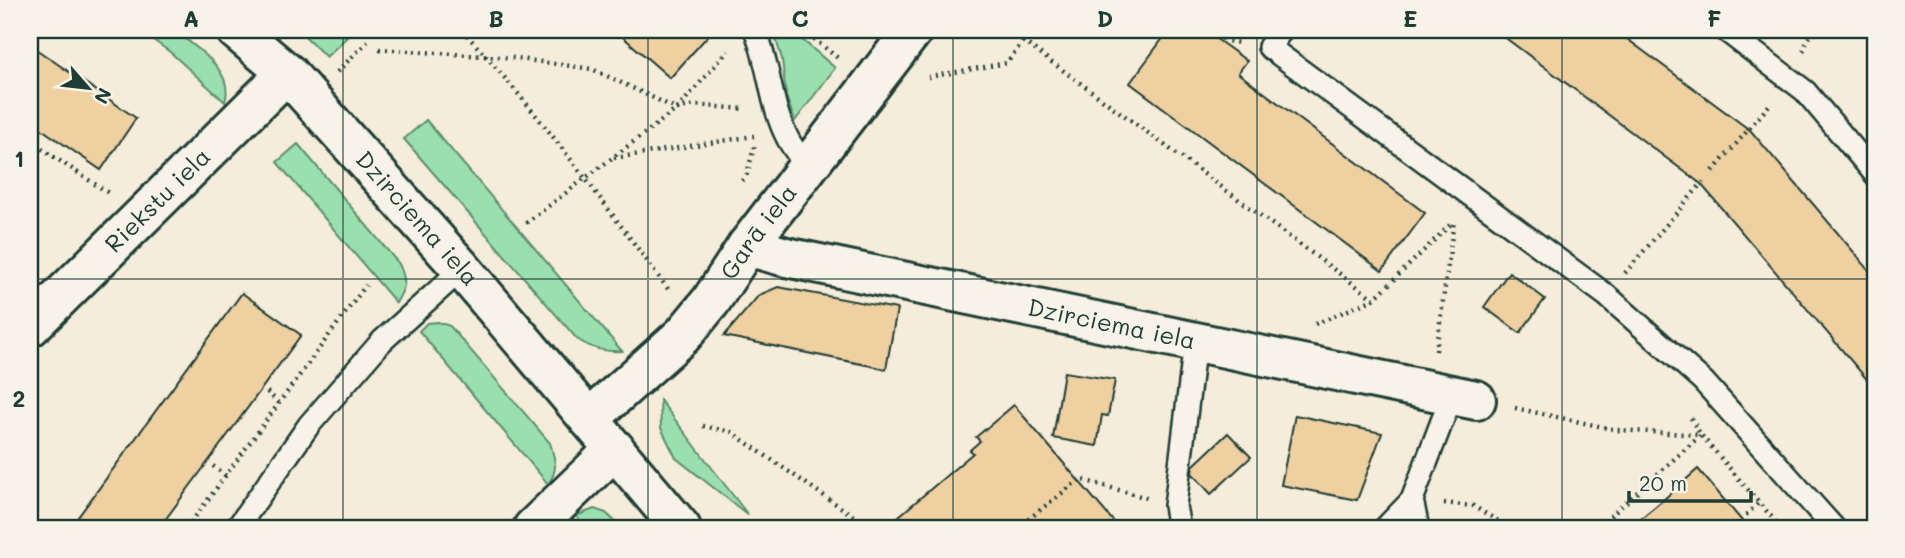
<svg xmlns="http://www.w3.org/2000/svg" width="1905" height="558" font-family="Mali,sans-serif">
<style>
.green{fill:#99e0ae;stroke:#5c8e71;stroke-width:2}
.building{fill:#eed0a1;stroke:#1f3d34;stroke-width:2}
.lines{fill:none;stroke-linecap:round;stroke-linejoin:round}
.service-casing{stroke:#1f3d34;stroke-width:26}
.minor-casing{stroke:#1f3d34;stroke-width:44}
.tertiary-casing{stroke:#1f3d34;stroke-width:44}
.path{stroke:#1f3d34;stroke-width:4.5;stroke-dasharray:2 5;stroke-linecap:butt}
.service{stroke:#f7f3e8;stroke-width:21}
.minor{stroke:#f7f3e8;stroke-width:38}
.tertiary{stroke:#f7f3e8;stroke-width:38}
.grid{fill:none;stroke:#1f3d34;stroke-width:2;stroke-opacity:0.55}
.labels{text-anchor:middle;stroke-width:6;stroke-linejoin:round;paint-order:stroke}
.street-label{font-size:24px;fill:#1f3d34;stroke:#f7f3e8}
.neatline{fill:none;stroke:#1f3d34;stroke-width:2.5}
.grid-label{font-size:23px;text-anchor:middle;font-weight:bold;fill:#1f3d34}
</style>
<rect width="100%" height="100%" fill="#f5ecda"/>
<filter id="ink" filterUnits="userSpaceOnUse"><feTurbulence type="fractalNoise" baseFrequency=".0143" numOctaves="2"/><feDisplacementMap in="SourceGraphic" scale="14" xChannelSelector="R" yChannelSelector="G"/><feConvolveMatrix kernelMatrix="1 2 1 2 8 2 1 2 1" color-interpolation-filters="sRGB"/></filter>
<g filter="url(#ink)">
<!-- green -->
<path class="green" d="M139,30H174C196,48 235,70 225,102L170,52Z
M299,30H339L347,37L326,57Z
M773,30H791L835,68L795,121L786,96L782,59Z
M426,120L622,351C604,352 592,349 577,339L404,139Z
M298,144L399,264C407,282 406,286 396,303L277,162Z
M438,322L450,326L550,443C555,460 559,469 548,484L419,331L427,323Z
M660,400L748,515L676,458L661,428Z
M594,509L606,513L622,528H586L576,516Z"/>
<!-- building -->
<path class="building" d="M615,30H713L670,78Z
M1169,30H1204L1247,61L1238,73L1425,213L1382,271L1130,83Z
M1495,30H1615L1751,131L1875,277V389L1701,184Z
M30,45L136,118L101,170L30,121Z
M1509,272L1545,299L1520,333L1484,307Z
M778,287L897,309L886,369L724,336L759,295Z
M242,293L301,335L202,470L159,528H70Z
M1064,372L1115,380L1108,416L1102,415L1097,446L1053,438Z
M1014,405L1119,528H885L973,453L970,450L980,441L976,437Z
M1295,415L1382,433L1357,500L1281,485Z
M1228,433L1251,457L1211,494L1192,473L1193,466Z
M1698,469L1748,528H1629L1663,500Z"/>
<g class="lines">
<!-- service casing -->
<g class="service-casing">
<path id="service" d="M755,30C770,65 770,106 788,139C793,149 801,158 807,166
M1282,30L1269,47L1606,295L1703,381L1834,528
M1725,30L1805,91L1875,174
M1412,500L1418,528
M237,528L309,425L382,341L462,269
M1179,528L1175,506L1195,342
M1385,528L1412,500L1452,395"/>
</g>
<!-- minor casing -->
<g class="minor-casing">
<g id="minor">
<path id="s1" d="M747,246L786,257L1476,400"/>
<path id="s2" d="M30,327L287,73"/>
<path id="s3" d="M589,419L683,335L711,301L747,246L913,30"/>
<path d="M533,528L615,449"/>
</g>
</g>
<!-- tertiary casing -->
<g class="tertiary-casing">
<g id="tertiary">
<path id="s4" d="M236,30L287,73L462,269L681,528"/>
</g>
</g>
<!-- path -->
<path class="path" d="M462,30C537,110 602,201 668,289
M803,30L839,59
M1211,30L1226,41L1241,43
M1023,41L1374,299
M379,49L513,58L592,69L677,109L693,105L745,109
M1803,51L1812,30
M337,72L369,40
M928,77L1007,63L1031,30
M30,141L110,194
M30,141L39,128
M614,158L754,136
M1713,171L1771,103
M742,181L747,174L755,144
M526,223L677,109L728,51
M30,258L38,265
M1625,273L1703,182
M1315,324L1374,299L1453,222
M1436,351L1454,221
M267,392L279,403
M1515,408L1617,430L1701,435
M1691,418L1701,435L1781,528
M703,426L731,432L871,528
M213,466L226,476
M1444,503L1473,506L1510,528
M1746,515L1761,501
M187,528L366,285
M1017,528L1080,479L1147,498
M1604,528L1605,521L1700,436"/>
<!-- service -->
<use href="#service" class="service"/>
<!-- minor -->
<use href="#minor" class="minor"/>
<!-- tertiary -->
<use href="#tertiary" class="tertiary"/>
</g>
</g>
<!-- grid -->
<path class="grid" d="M343,30V528M648,30V528M953,30V528M1257,30V528M1562,30V528M30,279H1875"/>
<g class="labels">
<!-- street labels -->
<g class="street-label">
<text dy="8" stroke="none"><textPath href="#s2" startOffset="180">Riekstu iela</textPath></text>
<text dy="8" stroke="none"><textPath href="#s4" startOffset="262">Dzirciema iela</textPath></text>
<text dy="8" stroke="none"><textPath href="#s3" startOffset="254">Garā iela</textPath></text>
<text dy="8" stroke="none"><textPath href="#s1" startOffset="373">Dzirciema iela</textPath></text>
</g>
</g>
<!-- margin -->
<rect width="1905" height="558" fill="none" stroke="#f7f3e8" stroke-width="77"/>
<!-- north arrow -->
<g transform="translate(88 88) rotate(118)" stroke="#f7f3e8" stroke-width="5" paint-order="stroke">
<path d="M0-5L12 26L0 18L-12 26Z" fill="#1f3d34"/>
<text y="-10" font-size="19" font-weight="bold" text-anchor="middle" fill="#1f3d34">N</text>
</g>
<!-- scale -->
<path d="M1629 491v10h122v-10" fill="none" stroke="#1f3d34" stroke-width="3.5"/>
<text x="1639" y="491" font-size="21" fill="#1f3d34" stroke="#f7f3e8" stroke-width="5" paint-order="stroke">20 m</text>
<rect x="38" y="38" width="1829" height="482" class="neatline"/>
<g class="grid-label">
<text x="191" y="27">A</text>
<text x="496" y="27">B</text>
<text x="800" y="27">C</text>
<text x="1105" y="27">D</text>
<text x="1410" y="27">E</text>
<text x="1714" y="27">F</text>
<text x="19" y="167">1</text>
<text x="19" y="407">2</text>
</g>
</svg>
